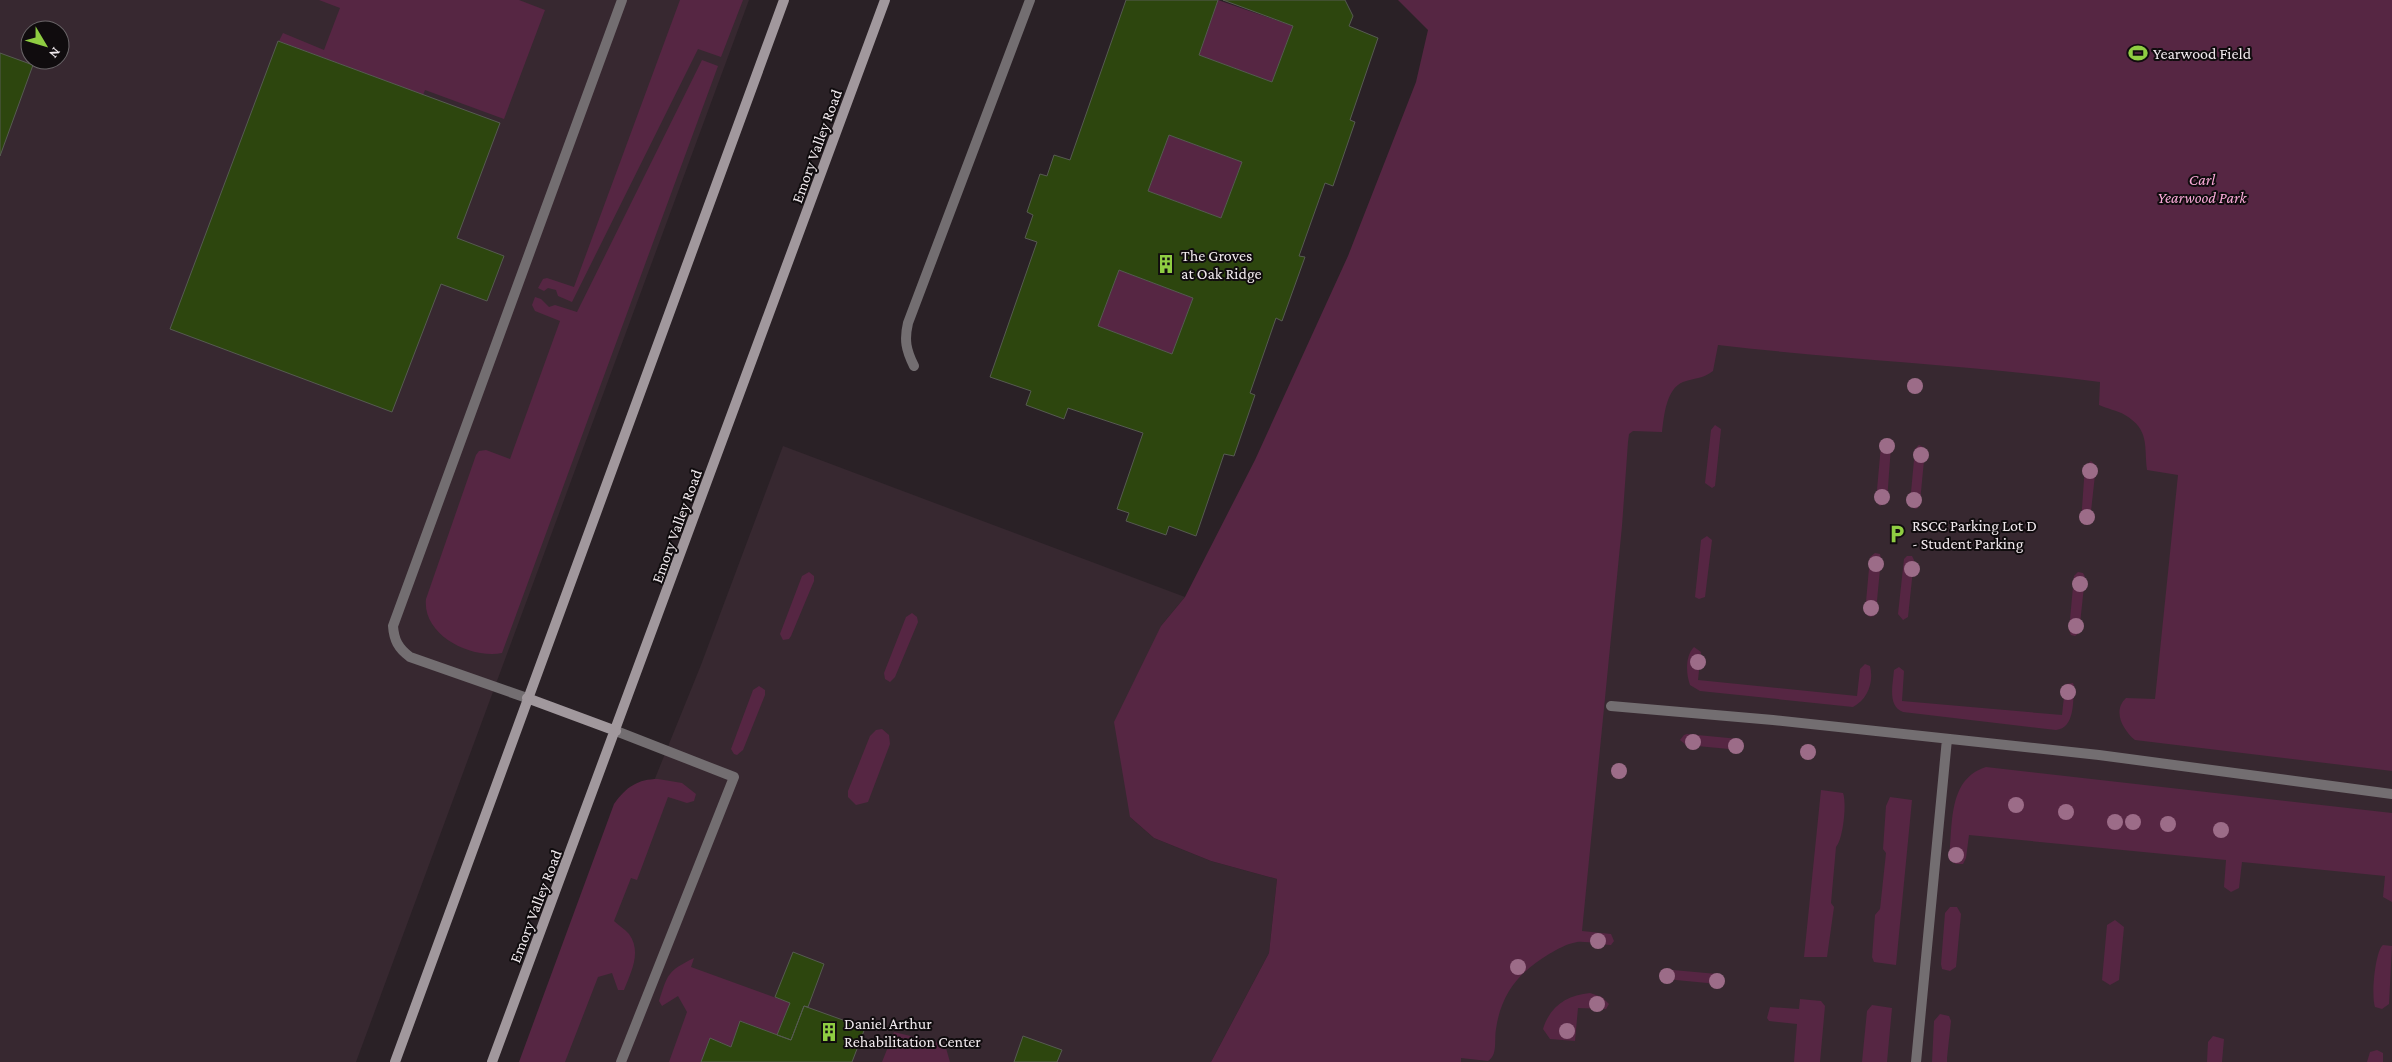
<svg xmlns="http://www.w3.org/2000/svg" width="2392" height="1062" font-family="'Crimson Pro',serif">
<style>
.built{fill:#372830;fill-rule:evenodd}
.green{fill:#562643}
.building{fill:#2d460e;stroke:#565b51;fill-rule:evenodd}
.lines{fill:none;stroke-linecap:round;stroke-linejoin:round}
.service{stroke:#736e71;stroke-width:10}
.secondary{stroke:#a1989d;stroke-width:10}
.tree{fill:#9c6c88}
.labels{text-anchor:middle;stroke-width:4;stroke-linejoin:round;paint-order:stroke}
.poi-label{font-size:16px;fill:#f1eaee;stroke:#100c0e;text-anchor:start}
.street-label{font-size:16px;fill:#f1eaee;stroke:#100c0e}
.park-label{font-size:16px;font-style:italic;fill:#faaad8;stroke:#100c0e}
</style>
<rect width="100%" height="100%" fill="#2a2126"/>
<!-- built -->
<path class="built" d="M0,0H749L356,1062H0ZM30,30H60V60H30Z
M1380,298L2392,400V1062H1409Z
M783,446L1185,597L1161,626L1130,817L1154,838L1211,861L1277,879L1269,953L1211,1062H547L598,919L701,665Z"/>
<!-- green -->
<path class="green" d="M319,0H519L545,10L504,119L425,90L423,95L279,41L283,33L324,50L340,8Z
M680,0H743L721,57L698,49L572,302L558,296L556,290L548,288L544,291L538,288L543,279L547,278L574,287Z
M1218,0L1293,26L1272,82L1199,55Z
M1398,0H2392V771L2135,740C2123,730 2112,711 2126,698L2155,699L2178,475L2147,470C2144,446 2150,430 2125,415C2117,410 2107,409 2099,405L2100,382C1973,365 1845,360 1718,345L1713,371C1703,379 1694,378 1683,382C1666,389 1664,416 1662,432L1633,431L1629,434L1628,442L1622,526L1582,931L1611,934L1614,941L1611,945C1600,945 1588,941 1577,942C1566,944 1558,949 1549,954C1519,972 1501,994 1496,1029C1494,1040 1498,1055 1488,1061L1461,1058V1062H1211L1269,953L1277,879L1211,861L1154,838L1130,817L1114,722L1161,626L1185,597L1255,460L1348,256L1416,82L1428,30Z
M702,60L718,66L502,653C471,659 422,635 426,599L476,455L479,451L486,450L510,459L560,321L535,311L532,305L535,297L541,299L549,307L555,305L577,312Z
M1169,135L1242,162L1221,218L1148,191Z
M1119,270L1193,298L1172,354L1098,326Z
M1715,425L1721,429L1715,486L1712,488L1705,483L1711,430Z
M1885,441L1890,442L1891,446L1887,501L1880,506L1876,501L1881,445Z
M1919,445L1923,447L1925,450L1920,502L1918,508L1915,509L1910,503L1915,449Z
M2091,461L2096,466L2090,520L2085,525L2081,522L2085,466Z
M1707,536L1712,540L1705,597L1699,599L1695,597L1701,540Z
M1875,553L1880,554L1881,559L1876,611L1874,616L1870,617L1865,613L1870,557Z
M1907,556H1912L1914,560L1908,617L1903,620L1898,614L1904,559Z
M809,572L814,576V581L791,636L789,639L783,640L780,634L802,576Z
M2078,572L2083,573L2085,577L2079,633L2075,636L2071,635L2069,630L2074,576Z
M912,613L917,617L918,622L895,677L890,682L885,679L884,673L906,617Z
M1694,647L1701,652L1698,680L1857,696L1860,669L1865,664L1870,666C1874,682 1868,699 1853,707L1700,691L1690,685C1686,674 1685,656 1694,647Z
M1899,667L1904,671L1902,701L2062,715L2065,687L2066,684L2073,683L2074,686C2073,701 2075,728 2056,730L1903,712C1887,706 1893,684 1894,670Z
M759,686L765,690V695L743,750L737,755L734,754L731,749L753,690Z
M882,729L889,735L890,744L868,802L856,805L848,797V791L870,736L876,730Z
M1687,734L1739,739L1744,746L1740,750L1686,745L1680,740L1684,735Z
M1986,767L2392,813V902L2383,897L2385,876L2242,862L2239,888L2231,892L2224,887L2226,860L1969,835L1966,858L1963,864H1956L1949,860C1953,826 1947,779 1986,767Z
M658,779L682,783L696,794L694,801L687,803L668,797L637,880L631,878L614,921C618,925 625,929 629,934C642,952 631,972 624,990H618L612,973L598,977L565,1062H519L614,804C626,787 638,779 658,779Z
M1821,790L1843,793C1847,803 1843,840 1836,847L1831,903L1834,907L1827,957H1804Z
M1890,797L1912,800L1896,965L1874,962L1872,957L1875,915L1880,909L1886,853L1883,849L1886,806Z
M1950,907H1957L1961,914L1956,967L1950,971L1942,969L1941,964L1945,913Z
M2115,920L2124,927L2119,980L2110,985L2102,980L2107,925Z
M2383,945L2392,946L2389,1004L2382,1009L2375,1007C2371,997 2375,951 2383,945Z
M694,958L691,967L790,1003L777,1035L741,1021L731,1047L710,1038L701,1062H669L687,1012L678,996L662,1006L659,1001C668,973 668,971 694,958Z
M1662,969L1717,974L1723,977L1718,984L1665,979L1659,976Z
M1590,993L1602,997L1609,1004L1606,1009L1578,1008L1575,1041L1550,1039L1543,1029C1550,1006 1567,995 1590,993Z
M1800,999L1821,1001L1825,1006L1820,1062H1794L1797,1024L1769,1021L1767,1018L1770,1007L1799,1009Z
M1872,1005L1892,1008L1887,1062H1862L1867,1011Z
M1940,1014L1949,1016L1951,1021L1947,1058V1062H1932L1934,1021Z
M894,1032L939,1043L946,1048L950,1062H882Z
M2213,1036L2224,1039L2222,1062H2207L2208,1042Z
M2377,1050L2383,1053V1062H2367L2370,1052Z"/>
<!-- building -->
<path class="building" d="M1126,0H1218L1199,55L1272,82L1293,26L1223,0H1345L1353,16L1349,26L1378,38L1350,120L1355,122L1333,186L1325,183L1299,256L1305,257L1282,321L1276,318L1250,393L1255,395L1234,456L1224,454L1196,536L1169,526L1166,535L1126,521L1129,513L1117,509L1143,433L1068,408L1064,419L1026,405L1031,391L990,377L1037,242L1025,238L1033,215L1027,212L1040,174L1047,176L1054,155L1070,160ZM1169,135L1242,162L1221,218L1148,191ZM1119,270L1193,298L1172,354L1098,326Z
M278,41L500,123L457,238L504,256L487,301L441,284L392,412L170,329Z
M0,53L33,65L0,156Z
M793,952L824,964L808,1007L804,1006L791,1040L777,1035L790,1003L775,997Z
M804,1006L865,1028L852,1062H701L710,1038L731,1047L740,1021L791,1040Z
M1023,1036L1062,1050L1057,1062H1014Z"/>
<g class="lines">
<!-- service -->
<path class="service" d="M914,366C906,350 904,340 908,323L1030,0
M527,698L410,657C398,648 394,640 393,626L622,0
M1611,706L1773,720L2099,755L2392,794
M616,731L734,777L621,1062
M1916,1062L1947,739"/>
<!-- secondary -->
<path class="secondary" d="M527,698L616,731
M395,1062L784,0
M492,1062L885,0"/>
</g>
<!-- trees -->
<g class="tree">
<circle cx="1915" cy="386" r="8"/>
<circle cx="1887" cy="446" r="8"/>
<circle cx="1921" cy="455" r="8"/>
<circle cx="2090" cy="471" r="8"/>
<circle cx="1882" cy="497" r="8"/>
<circle cx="1914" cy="500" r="8"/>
<circle cx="2087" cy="517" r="8"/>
<circle cx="1876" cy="564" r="8"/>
<circle cx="1912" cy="569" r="8"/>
<circle cx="2080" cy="584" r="8"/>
<circle cx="1871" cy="608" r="8"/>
<circle cx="2076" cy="626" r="8"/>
<circle cx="1698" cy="662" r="8"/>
<circle cx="2068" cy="692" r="8"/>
<circle cx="1693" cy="742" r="8"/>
<circle cx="1736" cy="746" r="8"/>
<circle cx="1808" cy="752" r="8"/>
<circle cx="1619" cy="771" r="8"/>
<circle cx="2016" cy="805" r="8"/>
<circle cx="2066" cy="812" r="8"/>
<circle cx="2115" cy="822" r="8"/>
<circle cx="2133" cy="822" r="8"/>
<circle cx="2168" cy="824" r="8"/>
<circle cx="2221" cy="830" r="8"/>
<circle cx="1956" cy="855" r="8"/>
<circle cx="1598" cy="941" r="8"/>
<circle cx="1518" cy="967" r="8"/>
<circle cx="1667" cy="976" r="8"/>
<circle cx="1717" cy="981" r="8"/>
<circle cx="1597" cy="1004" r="8"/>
<circle cx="1567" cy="1031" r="8"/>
</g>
<!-- icons -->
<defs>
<g id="stadium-bare" transform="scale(1.5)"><path d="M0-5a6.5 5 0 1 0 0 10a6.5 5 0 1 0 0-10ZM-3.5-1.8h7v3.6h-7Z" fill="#8fcd42" stroke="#100c0e" stroke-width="2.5" paint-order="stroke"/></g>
<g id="building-bare" transform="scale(1.5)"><path d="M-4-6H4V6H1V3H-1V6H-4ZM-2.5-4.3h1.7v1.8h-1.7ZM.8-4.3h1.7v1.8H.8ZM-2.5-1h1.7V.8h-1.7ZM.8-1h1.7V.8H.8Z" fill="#8fcd42" stroke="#100c0e" stroke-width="2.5" paint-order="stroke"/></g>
<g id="parking-bare" transform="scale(1.5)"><path d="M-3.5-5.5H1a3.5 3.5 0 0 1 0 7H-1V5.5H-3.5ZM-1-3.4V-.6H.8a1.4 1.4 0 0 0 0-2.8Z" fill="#8fcd42" stroke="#100c0e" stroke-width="2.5" paint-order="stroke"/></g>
</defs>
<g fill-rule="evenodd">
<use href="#stadium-bare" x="2138" y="53"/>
<use href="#building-bare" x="1166" y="264"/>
<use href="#parking-bare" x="1897" y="534"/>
<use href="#building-bare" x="829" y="1032"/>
</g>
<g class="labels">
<!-- poi labels -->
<g class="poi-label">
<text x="2153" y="59">Yearwood Field</text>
<text x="1181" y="261">The Groves<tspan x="1181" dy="18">at Oak Ridge</tspan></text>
<text x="1912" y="531">RSCC Parking Lot D<tspan x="1912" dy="18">- Student Parking</tspan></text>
<text x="844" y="1029">Daniel Arthur<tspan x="844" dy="18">Rehabilitation Center</tspan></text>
</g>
<!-- street labels -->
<g class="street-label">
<text transform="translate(816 146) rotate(-70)" y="6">Emory Valley Road</text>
<text transform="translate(676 526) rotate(-70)" y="6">Emory Valley Road</text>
<text transform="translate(535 906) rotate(-69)" y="6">Emory Valley Road</text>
</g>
<!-- park labels -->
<g class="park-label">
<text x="2202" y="185">Carl<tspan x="2202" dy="18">Yearwood Park</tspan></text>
</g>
</g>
<!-- north arrow -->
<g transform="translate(45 45) rotate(128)"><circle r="24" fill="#100c0e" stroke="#6a6568"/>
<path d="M0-4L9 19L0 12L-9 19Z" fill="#8fcd42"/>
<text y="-8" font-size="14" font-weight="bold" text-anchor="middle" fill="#f1eaee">N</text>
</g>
</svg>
